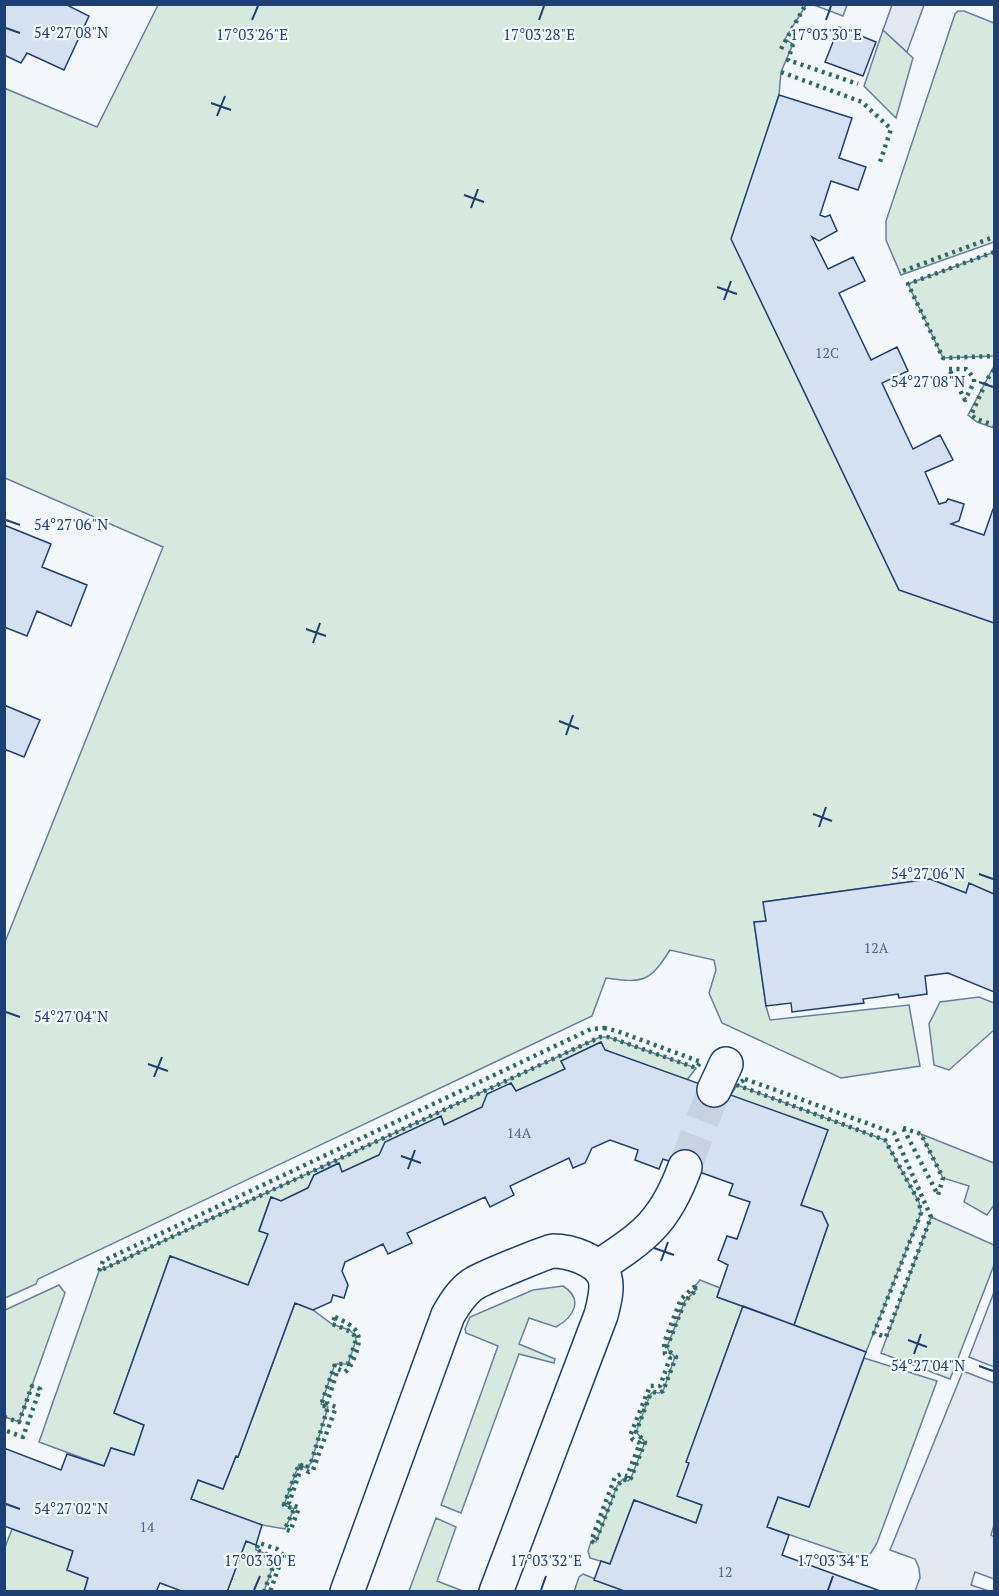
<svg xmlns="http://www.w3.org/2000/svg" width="999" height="1596" font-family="'PT Serif',serif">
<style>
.green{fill:#d7e8df;stroke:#687fa3;stroke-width:1.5}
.parking{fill:#e3e8f0;stroke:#687fa3;stroke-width:1.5}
.building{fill:#d5e0f0;stroke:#1d3f73;stroke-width:1.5}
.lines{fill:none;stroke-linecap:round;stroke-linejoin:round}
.street-tunnel{stroke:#c9d2e0;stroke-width:33;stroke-dasharray:33 16;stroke-linecap:butt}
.street-casing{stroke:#1d3f73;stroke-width:36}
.street{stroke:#f4f7fb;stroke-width:33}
.hedge{stroke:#2c6c60;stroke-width:4.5;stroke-dasharray:3 4.5;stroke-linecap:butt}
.ticks{fill:none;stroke:#1d3f73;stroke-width:2}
.labels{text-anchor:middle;stroke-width:4.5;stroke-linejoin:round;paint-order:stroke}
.number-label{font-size:14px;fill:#4b6792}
.ticks-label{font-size:15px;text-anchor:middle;fill:#1d3f73;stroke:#f4f7fb;stroke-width:4.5;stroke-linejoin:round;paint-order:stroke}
</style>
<rect width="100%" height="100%" fill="#f4f7fb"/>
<!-- green -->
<path class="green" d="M158,5H806L785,39L793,44L781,72L779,95L732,239L899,590L994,623V894L969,884L966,893L930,879L764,902L766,921L754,922L766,1006L770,1020L909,1005L920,1066L841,1078L722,1023L709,993L716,970L714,960L670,950C649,983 643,983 606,978L592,1016L38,1279L36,1284L5,1298V942L163,547L5,478L4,88L97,127Z
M958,11H964L994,23V242L901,275L886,240V221L955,14Z
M883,30L913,58L896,118L864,86Z
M994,252V356L943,358L908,284Z
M994,366V428L977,422L968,415Z
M979,997L994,1003V1030L949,1070L934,1065L929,1024L940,1002Z
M600,1037H608L696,1068L687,1080L605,1050L601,1042L561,1061L565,1069L444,1125L441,1117L379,1155L342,1172L338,1163L314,1175L308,1188L281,1201L271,1197L259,1230L268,1234L248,1285L170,1256L114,1413L144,1425L134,1455L111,1448L104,1466L39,1442L99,1271Z
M737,1085L885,1140L919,1202L921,1213L866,1352L794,1325L828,1225L822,1212L801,1205L827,1130L730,1096Z
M921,1134L994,1163V1205L987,1215L964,1202L969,1186L943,1178Z
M931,1217L994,1245V1265L950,1379L881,1353Z
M700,1280L720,1288L717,1297L743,1306L687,1461L689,1463L678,1496L702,1505L696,1523L634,1500L610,1564L590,1558L588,1551L591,1541L596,1542L617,1486L623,1479L628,1481L631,1478L645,1442L636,1432L650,1395L653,1392L659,1393L663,1391L675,1357L669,1351L667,1347L685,1301L697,1289L694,1287Z
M59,1285L65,1293L19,1422L5,1417V1310Z
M563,1286C584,1299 574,1317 556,1327L529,1318L519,1344L555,1359L554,1363L519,1354L461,1513L441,1505L498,1346L466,1333L465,1329L470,1317L533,1290Z
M295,1303L313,1310L332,1324L349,1330L355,1335L356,1340L348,1364H335L321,1404L328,1407L311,1463L306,1468L299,1464L284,1505L294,1509L285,1529L262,1525L191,1499L198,1480L223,1489L236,1456L238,1457Z
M864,1358L937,1381L877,1543L871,1553L860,1559L767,1527L778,1497L809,1507Z
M436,1518L456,1527L437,1581L463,1591H409Z
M12,1529L73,1551L67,1570L88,1578L84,1591H5L4,1550Z
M246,1541L256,1545V1550L276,1558L264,1591L227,1592Z
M583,1574L627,1592H574L579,1577Z"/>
<!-- parking -->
<path class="parking" d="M814,5H847L843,16Z
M892,5H924L907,52L883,30Z
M994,1292V1367L969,1357Z
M963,1371L994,1383V1525L991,1535L994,1537V1579L975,1572L971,1585L989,1591H915L920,1578L919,1568L915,1559L890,1550Z"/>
<!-- building -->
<path class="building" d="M4,4H65L89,16L64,70L27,53L21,63L4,55Z
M839,27L876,42L863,76L825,62Z
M779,95L852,118L839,158L866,167L858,190L831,181L820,215L825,217L830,215L837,231L819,241L812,237L828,269L853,257L865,281L839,293L871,360L897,347L908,371L882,383L913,449L940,435L953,460L925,472L939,504L946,502L948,499L964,504L959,521L951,524L984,535L993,509H994V623L899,590L731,239Z
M4,525L51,544L42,567L87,585L71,626L37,611L27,636L4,627Z
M4,705L40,720L24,757L4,749Z
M930,879L966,893L969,883L994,894V992L948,973L925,976L927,994L899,998L898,994L863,999L864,1003L792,1012L791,1003L766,1006L754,922L766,921L763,902Z
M601,1042L605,1050L828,1130L801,1205L822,1212L828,1225L794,1325L717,1297L728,1265L718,1260L727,1236L737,1239L750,1202L729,1195L733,1184L663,1159L659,1169L635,1160L638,1150L610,1140L592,1148L585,1163L573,1168L569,1158L510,1186L514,1195L490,1207L485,1197L407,1233L412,1243L388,1254L383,1244L345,1262L342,1271L348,1285L344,1298L333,1295L331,1302L313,1310L295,1303L238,1457L236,1456L223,1489L198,1480L191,1499L262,1525L256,1545L246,1541L227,1592H184L160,1583L156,1592H84L88,1578L67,1570L73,1551L4,1526V1448L61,1470L67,1454L104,1466L111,1448L134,1455L144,1425L114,1413L170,1256L248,1285L268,1234L259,1231L271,1197L281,1201L308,1188L314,1175L339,1163L342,1172L379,1155L385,1142L441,1116L444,1125L482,1107L487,1094L511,1083L516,1091L565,1069L561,1061Z
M743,1306L866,1352L809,1507L778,1497L767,1527L789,1535L782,1555L883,1592H627L594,1580L601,1561L610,1564L634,1500L696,1523L702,1505L677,1496L689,1463L686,1462Z"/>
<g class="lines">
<!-- street-tunnel -->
<path class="street-tunnel" d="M685,1167L714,1090"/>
<!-- street casing -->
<g class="street-casing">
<path id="street" d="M714,1090L726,1064
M598,1267C645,1236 665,1222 685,1167
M347,1592L448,1315C455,1303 463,1290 475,1283C483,1278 546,1252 553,1251C570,1251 599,1260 605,1278C608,1289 604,1303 601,1315L496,1592"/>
</g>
<!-- street -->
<use href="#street" class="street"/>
<!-- hedge -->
<path class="hedge" d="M793,44L788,60L858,84
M781,49L806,4
M781,72L862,102L891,129L879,165
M994,252L908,284L943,358L994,356
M903,271L994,237
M949,369H966L974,378V382L965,400Z
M994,370L988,378L971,415L976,419L994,425
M604,1028L617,1031L701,1062L696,1068L608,1037H600L99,1271L103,1261L591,1029Z
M745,1079L894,1133L931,1217L886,1337L874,1333L921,1213L919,1202L885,1140L737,1085Z
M903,1128L921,1134L943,1178L938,1195Z
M694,1287L697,1289L685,1301L667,1347L669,1351L676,1357L663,1391L659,1393L653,1392L650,1395L636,1432L645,1442L631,1478L628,1481L623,1479L617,1486L595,1543L591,1541L615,1477L621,1474L627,1476L640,1443L633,1440L630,1436L650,1386H660L670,1358L665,1354L664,1343L681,1299Z
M335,1317C356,1327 364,1332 355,1356C352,1363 350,1368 345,1372L338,1369L327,1403L336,1407L313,1470L309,1472L301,1468L289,1503L299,1508L290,1531L285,1529L294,1509L284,1505L299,1464L306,1468L311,1463L328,1407L321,1405L335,1364H348C357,1336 363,1335 332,1324Z
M4,1417L19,1422L32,1386L40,1389L23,1437L4,1430
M264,1592L276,1558L256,1550L259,1543L277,1549L283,1555L270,1592"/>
</g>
<!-- ticks -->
<path class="ticks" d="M252,20L258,6M539,20L544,6M826,20L831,6M6,28L20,33M211,103L231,110M217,116L225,96M464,195L484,202M471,208L478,189M717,287L737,294M724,300L731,281M979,382L993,387M6,520L20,525M306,629L326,636M313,643L320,623M559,721L579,729M566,735L573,715M813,814L832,821M819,827L826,807M979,874L993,879M6,1012L20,1017M148,1064L168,1071M154,1077L162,1057M401,1156L421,1163M408,1169L415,1150M654,1248L674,1255M661,1261L668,1242M908,1340L927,1347M914,1354L921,1334M979,1366L993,1371M6,1504L20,1509M254,1590L260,1576M541,1590L546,1576M828,1590L833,1576"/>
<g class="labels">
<!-- number labels -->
<g class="number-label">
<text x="827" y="358">12C</text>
<text x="876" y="953">12A</text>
<text x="519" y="1138">14A</text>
<text x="147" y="1532">14</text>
<text x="725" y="1577">12</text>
</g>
</g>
<g class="ticks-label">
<text x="71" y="38">54°27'08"N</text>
<text x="252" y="40">17°03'26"E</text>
<text x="539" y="40">17°03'28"E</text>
<text x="826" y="40">17°03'30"E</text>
<text x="928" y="387">54°27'08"N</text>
<text x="71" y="530">54°27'06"N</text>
<text x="928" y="879">54°27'06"N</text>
<text x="71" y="1022">54°27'04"N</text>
<text x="928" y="1371">54°27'04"N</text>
<text x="71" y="1514">54°27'02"N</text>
<text x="260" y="1566">17°03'30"E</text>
<text x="546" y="1566">17°03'32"E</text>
<text x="833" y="1566">17°03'34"E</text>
</g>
<!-- border -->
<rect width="999" height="1596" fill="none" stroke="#1d3f73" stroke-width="12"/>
</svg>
